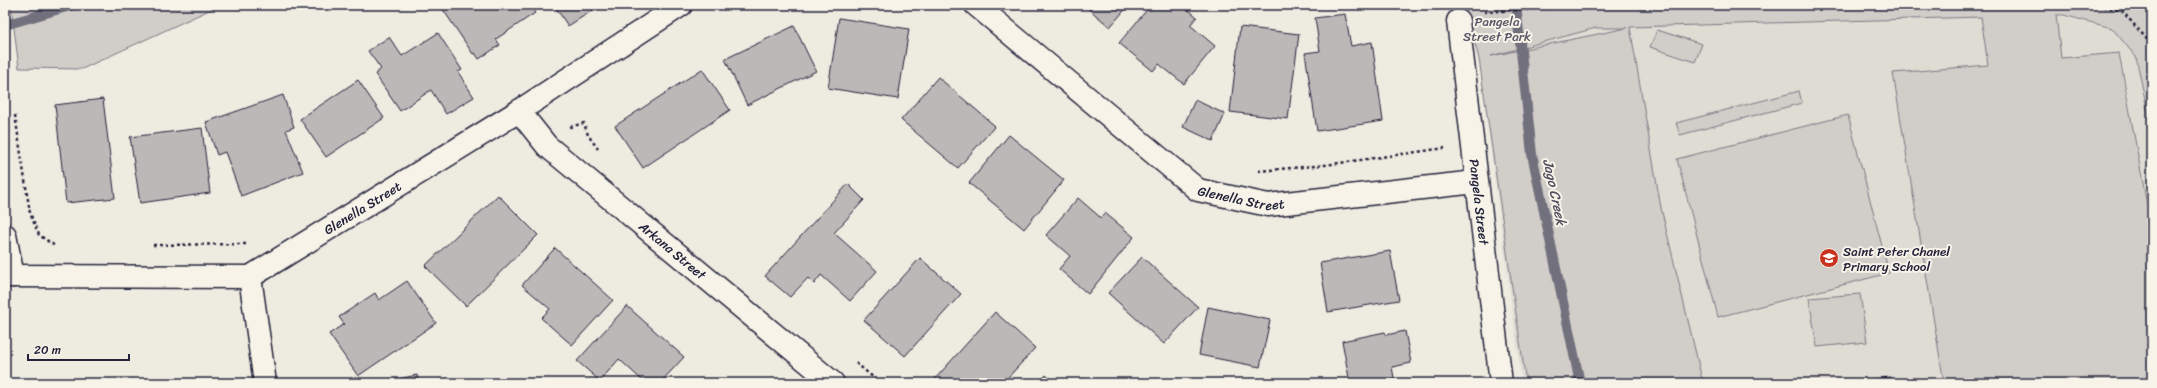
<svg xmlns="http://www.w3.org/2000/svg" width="2157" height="388" font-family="Sriracha,sans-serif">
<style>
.built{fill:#dfdcd4}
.green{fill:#d1cdc9;stroke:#7a7882;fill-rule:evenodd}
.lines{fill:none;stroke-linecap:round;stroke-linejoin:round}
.stream{stroke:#716f7b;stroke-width:10}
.building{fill:#bbb8b7;stroke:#22223b}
.minor-casing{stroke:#22223b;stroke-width:25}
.path{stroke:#22223b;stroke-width:2.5;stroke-dasharray:3 3;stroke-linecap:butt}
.minor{stroke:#f7f3e8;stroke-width:22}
.labels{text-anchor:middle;stroke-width:4;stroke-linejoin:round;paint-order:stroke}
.park-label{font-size:13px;fill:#575566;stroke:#f7f3e8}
.street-label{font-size:13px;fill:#22223b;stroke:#f7f3e8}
.poi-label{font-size:13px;fill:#22223b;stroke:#f7f3e8;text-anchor:start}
.water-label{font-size:14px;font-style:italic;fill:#504f60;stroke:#f7f3e8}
</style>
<rect width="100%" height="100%" fill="#eeebe1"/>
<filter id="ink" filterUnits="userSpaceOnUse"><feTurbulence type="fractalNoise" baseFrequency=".025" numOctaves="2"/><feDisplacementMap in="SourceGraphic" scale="8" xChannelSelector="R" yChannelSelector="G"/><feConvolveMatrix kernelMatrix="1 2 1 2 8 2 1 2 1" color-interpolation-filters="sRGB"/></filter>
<g filter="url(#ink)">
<!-- built -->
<path class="built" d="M2056,15L2112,28L2136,57L2152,132V383H1522L1479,59L1596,28Z"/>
<!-- green -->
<path class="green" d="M11,5H220L82,69L19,68Z
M1465,5H2152V132L2136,57L2112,28L2063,15H2056L2061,58L2119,53L2152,232V383H1944L1893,73L1988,65L1981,17L1630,27L1661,208L1703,383H1526L1479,59ZM1596,28H1627L1491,56Z
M1657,30L1702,44L1695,62L1650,47Z
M1799,91L1802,103L1680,135L1676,123Z
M1848,115L1889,273L1718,317L1677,159Z
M1860,294L1867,342L1817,347L1809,298Z"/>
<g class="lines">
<!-- stream -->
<path class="stream" d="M1516,5L1532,154L1580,383
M5,25L73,5"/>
</g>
<!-- building -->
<path class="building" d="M440,5H530L535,13L496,39L500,45L479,59L475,53L473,54Z
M554,5H597L598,7L568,26Z
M1084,5H1129L1110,27Z
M1151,5H1183L1197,17L1190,25L1215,46L1184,84L1159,64L1153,71L1119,43Z
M1345,14L1351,46L1372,42L1383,121L1317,131L1305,53L1320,51L1315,18Z
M839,18L909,29L898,99L828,88Z
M794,26L816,71L747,105L725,59Z
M1240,27L1299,34L1288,119L1230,112Z
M438,33L462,70L458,72L474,97L446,114L431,90L400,111L375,74L381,69L368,51L389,37L402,56Z
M702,69L730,110L643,168L615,126Z
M938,77L995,126L958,168L901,120Z
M358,80L384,118L326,157L300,119Z
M283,95L294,127L286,130L303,172L241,196L225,152L217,155L206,122Z
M103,99L115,198L66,203L55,105Z
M1195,100L1225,114L1213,141L1183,127Z
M202,128L210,193L140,203L130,137Z
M1009,135L1064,180L1024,229L969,183Z
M848,184L864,200L834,233L877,271L850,301L821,275L814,284L808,278L790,297L765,276Z
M498,195L538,235L466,306L425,266Z
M1078,198L1101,218L1105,213L1134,237L1088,294L1059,269L1070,256L1046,235Z
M555,248L613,300L572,345L541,318L550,309L522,285Z
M1390,251L1399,300L1328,312L1320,263Z
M1142,257L1198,307L1164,344L1108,293Z
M920,258L961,294L905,356L864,320Z
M407,281L436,323L358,376L329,334L344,324L339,317L375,293L379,300Z
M627,306L684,357L660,383H645L619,359L600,381L577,361Z
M1208,307L1270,320L1260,367L1199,355Z
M995,312L1035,348L1003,383H938L934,380Z
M1405,331L1411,363L1392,367L1395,383H1350L1342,341L1385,332L1386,335Z
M417,375L419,383H378Z
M1046,375L1055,383H1039Z
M1890,377L1891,383H1839Z"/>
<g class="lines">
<!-- minor casing -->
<g class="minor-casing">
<g id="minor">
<path id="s1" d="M976,5L1198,190L1268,205L1476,182"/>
<path id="s2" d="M1458,21L1501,383"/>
<path id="s3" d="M519,111L547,146L833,383"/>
<path d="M5,235L13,276"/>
<path id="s4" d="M5,276L250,277L519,111L681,5"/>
<path d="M250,277L265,383"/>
</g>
</g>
<!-- path -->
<path class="path" d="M2098,5L2122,11L2152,45
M1484,12L1549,8L1554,5
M15,115L30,213L39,235L55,246
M570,127L584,123L588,135L598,149
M1258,171L1325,165L1445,148
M153,245L246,244
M856,363L880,383"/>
<!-- minor -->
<use href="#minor" class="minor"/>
</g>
</g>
<!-- icons -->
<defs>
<g id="school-disc" transform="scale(1)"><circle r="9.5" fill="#c8321e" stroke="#f7f3e8"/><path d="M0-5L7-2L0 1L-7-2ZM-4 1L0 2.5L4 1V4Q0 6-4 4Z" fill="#fff"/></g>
</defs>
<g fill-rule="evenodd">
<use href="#school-disc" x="1829" y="258"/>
</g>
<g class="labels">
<!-- park labels -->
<g class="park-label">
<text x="1497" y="26">Pangela<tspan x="1497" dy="15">Street Park</tspan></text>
</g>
<!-- street labels -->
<g class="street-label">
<text dy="5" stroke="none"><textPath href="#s1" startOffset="333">Glenella Street</textPath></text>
<text dy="5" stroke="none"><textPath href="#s2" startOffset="182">Pangela Street</textPath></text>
<text dy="5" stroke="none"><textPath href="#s4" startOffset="377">Glenella Street</textPath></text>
<text dy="5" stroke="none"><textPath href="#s3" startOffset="208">Arkana Street</textPath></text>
</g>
<!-- poi labels -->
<g class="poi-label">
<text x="1843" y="256">Saint Peter Chanel<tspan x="1843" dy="15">Primary School</tspan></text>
</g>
<!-- water labels -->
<g class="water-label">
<text transform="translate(1555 192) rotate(78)" y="5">Jago Creek</text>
</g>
</g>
<!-- margin -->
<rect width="2157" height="388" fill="none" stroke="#f7f3e8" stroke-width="20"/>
<rect x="10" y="10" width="2137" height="368" fill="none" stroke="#22223b" stroke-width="1.5" filter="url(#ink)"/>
<!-- scale -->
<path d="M28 354v6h101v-6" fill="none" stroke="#22223b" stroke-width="2"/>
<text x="34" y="354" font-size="12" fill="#22223b" stroke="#f7f3e8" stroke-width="3" paint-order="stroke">20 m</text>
</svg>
